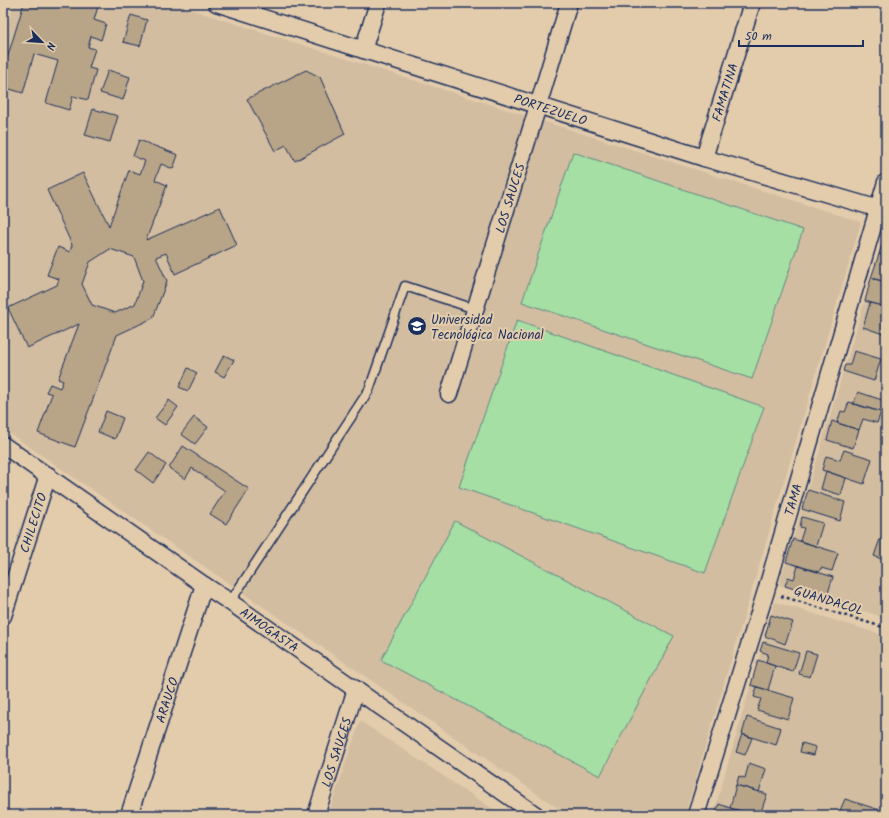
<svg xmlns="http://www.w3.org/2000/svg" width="889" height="818" font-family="Kalam,sans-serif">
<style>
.built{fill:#d2bda0}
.green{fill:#a5dfa4;stroke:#608781}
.building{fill:#b8a588;stroke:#1b2f5e;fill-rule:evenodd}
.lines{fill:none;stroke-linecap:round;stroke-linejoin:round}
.lane-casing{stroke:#1b2f5e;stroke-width:11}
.street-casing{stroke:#1b2f5e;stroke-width:19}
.path{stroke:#1b2f5e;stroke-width:2.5;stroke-dasharray:3 3;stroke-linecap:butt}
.lane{stroke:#e3ccac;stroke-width:8}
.street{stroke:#e3ccac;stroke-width:16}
.labels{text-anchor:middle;stroke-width:4;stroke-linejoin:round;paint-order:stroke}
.street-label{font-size:13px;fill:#1b2f5e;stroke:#e3ccac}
.poi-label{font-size:13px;fill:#1b2f5e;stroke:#e3ccac;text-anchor:start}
</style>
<rect width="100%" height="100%" fill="#e3ccac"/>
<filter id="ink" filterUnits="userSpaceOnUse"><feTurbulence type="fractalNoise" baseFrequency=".025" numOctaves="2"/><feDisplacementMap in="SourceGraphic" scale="8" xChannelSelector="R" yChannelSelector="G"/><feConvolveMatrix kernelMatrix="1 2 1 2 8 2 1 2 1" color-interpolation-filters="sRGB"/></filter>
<g filter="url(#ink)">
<!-- built -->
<path class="built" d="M14,3H170L861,222L685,815H568L3,429V39Z
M886,230V618L779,585Z
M775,602L886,636V815H713Z
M360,721L502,815H328Z"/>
<!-- green -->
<path class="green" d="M573,152L803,230L752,379L522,302Z
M517,320L764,407L705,573L459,487Z
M455,521L674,636L600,776L381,660Z"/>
<!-- building -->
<path class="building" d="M24,3H66L72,5L73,3H99L94,20L106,24L101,40L91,36L88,47L95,49L89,68L96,70L88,100L73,96L69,110L46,103L58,61L34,54L23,93L3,87V72Z
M131,15L147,20L140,46L123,42Z
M108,70L130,77L123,100L100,93Z
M306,70L320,77L345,134L295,161L286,145L275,151L247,99Z
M93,109L118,116L110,142L85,135Z
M139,140L178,155L173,169L161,164L155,180L167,185L146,240L220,207L237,245L175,274L166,253L156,257L167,281L153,318L117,335L75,447L38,433L52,394L46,392L50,384L60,388L63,381L58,379L79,324L27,348L8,308L57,285L59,279L47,275L58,247L70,252L72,245L47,190L83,173L109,226L129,170L140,174L145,161L133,156ZM110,249L134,257L143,281L135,304L115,313L92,305L82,284L90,262Z
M886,230V256L879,254Z
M879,254L886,256V282L871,278Z
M871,278L886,282V307L865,301Z
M870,303L886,307V335L863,327Z
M854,351L881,359L874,381L843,371L845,365H850Z
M224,355L234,360L224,377L215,372Z
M188,368L197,373L188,391L179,387Z
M858,392L885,401L881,412L853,404Z
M169,400L178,407L165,425L155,418Z
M849,402L881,412L877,423L863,419L859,430L837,423L841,411L845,412Z
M106,411L123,418L115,439L98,432Z
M194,417L208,427L195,444L181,434Z
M832,421L859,430L853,448L827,440Z
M183,446L249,489L226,524L210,514L225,491L192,468L185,479L169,468Z
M844,450L872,459L864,484L822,470L826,456L840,460Z
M149,452L166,465L153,483L136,470Z
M826,471L846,478L841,495L821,489Z
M808,490L845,502L840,521L802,509Z
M802,517L823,523L816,546L800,541L804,528L800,527Z
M793,539L838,553L832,571L821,568L819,572L786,562Z
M880,539L886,541V561L874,556Z
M798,566L833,577L826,599L785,586L788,577L794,579Z
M771,615L793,622L785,644L765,636Z
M763,642L799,653L793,672L766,663L768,654L760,651Z
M806,651L817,654L810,677L799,674Z
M758,660L775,666L768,690L751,685Z
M757,687L794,698L788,719L757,710L761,699L754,697Z
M747,717L781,728L776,745L742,734Z
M742,734L752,738L745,755L736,752Z
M802,743L816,747L814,755L800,752Z
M749,763L766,769L759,792L736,785L739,776L745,778Z
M736,785L767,794L760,815H755L730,808Z
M845,799L886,812V815H838Z
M719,804L730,808L755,815H715Z"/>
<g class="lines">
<!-- lane casing -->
<g class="lane-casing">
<path id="lane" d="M230,602L369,390L405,286L475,309"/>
</g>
<!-- street casing -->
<g class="street-casing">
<g id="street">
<path id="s1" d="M216,3L704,158L886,211"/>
<path d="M363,50L378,3"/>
<path id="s2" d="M704,158L752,3"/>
<path id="s3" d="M449,394L538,106L569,3"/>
<path id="s4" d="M3,445L204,585L230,602L536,815"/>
<path id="s5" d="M3,616L48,475"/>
<path id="s6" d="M129,815L204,585"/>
<path id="s7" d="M316,815L356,689"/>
<path id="s8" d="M696,815L766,591L886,182"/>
</g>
</g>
<!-- path -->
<path class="path" d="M781,596L886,628"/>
<!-- lane -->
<use href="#lane" class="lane"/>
<!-- street -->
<use href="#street" class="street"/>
</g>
</g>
<!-- icons -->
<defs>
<g id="university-disc" transform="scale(1)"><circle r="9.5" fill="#1b2f5e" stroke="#e3ccac"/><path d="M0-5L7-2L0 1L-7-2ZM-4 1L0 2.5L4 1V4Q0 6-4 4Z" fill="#fff"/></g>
</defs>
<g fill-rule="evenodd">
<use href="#university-disc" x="417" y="326"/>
</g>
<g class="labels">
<!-- street labels -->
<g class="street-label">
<text dy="5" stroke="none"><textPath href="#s2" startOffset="69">FAMATINA</textPath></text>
<text dy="5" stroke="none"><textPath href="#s1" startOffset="351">PORTEZUELO</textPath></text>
<text dy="5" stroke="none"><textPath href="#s3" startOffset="205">LOS SAUCES</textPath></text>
<text dy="5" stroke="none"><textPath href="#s8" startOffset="330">TAMA</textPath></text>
<text dy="5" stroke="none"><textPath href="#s5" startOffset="98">CHILECITO</textPath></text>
<text transform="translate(829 600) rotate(17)" y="5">GUANDACOL</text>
<text dy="5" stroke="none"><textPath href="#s4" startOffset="324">AIMOGASTA</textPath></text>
<text dy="5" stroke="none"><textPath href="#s6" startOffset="121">ARAUCO</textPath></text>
<text dy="5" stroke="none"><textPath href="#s7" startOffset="66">LOS SAUCES</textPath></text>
</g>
<!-- poi labels -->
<g class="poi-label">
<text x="431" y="324">Universidad<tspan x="431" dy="15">Tecnológica Nacional</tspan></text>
</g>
</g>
<!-- margin -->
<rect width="889" height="818" fill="none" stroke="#e3ccac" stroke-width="16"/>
<rect x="8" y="8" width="873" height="802" fill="none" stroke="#1b2f5e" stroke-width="1.5" filter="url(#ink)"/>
<!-- north arrow -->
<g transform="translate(42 42) rotate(115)" stroke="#e3ccac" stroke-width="3" paint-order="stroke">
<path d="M0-3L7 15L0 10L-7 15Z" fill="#1b2f5e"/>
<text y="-6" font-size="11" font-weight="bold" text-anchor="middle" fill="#1b2f5e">N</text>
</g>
<!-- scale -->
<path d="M739 40v6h124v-6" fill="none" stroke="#1b2f5e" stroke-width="2"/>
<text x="745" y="40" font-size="12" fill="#1b2f5e" stroke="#e3ccac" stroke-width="3" paint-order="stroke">50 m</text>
</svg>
